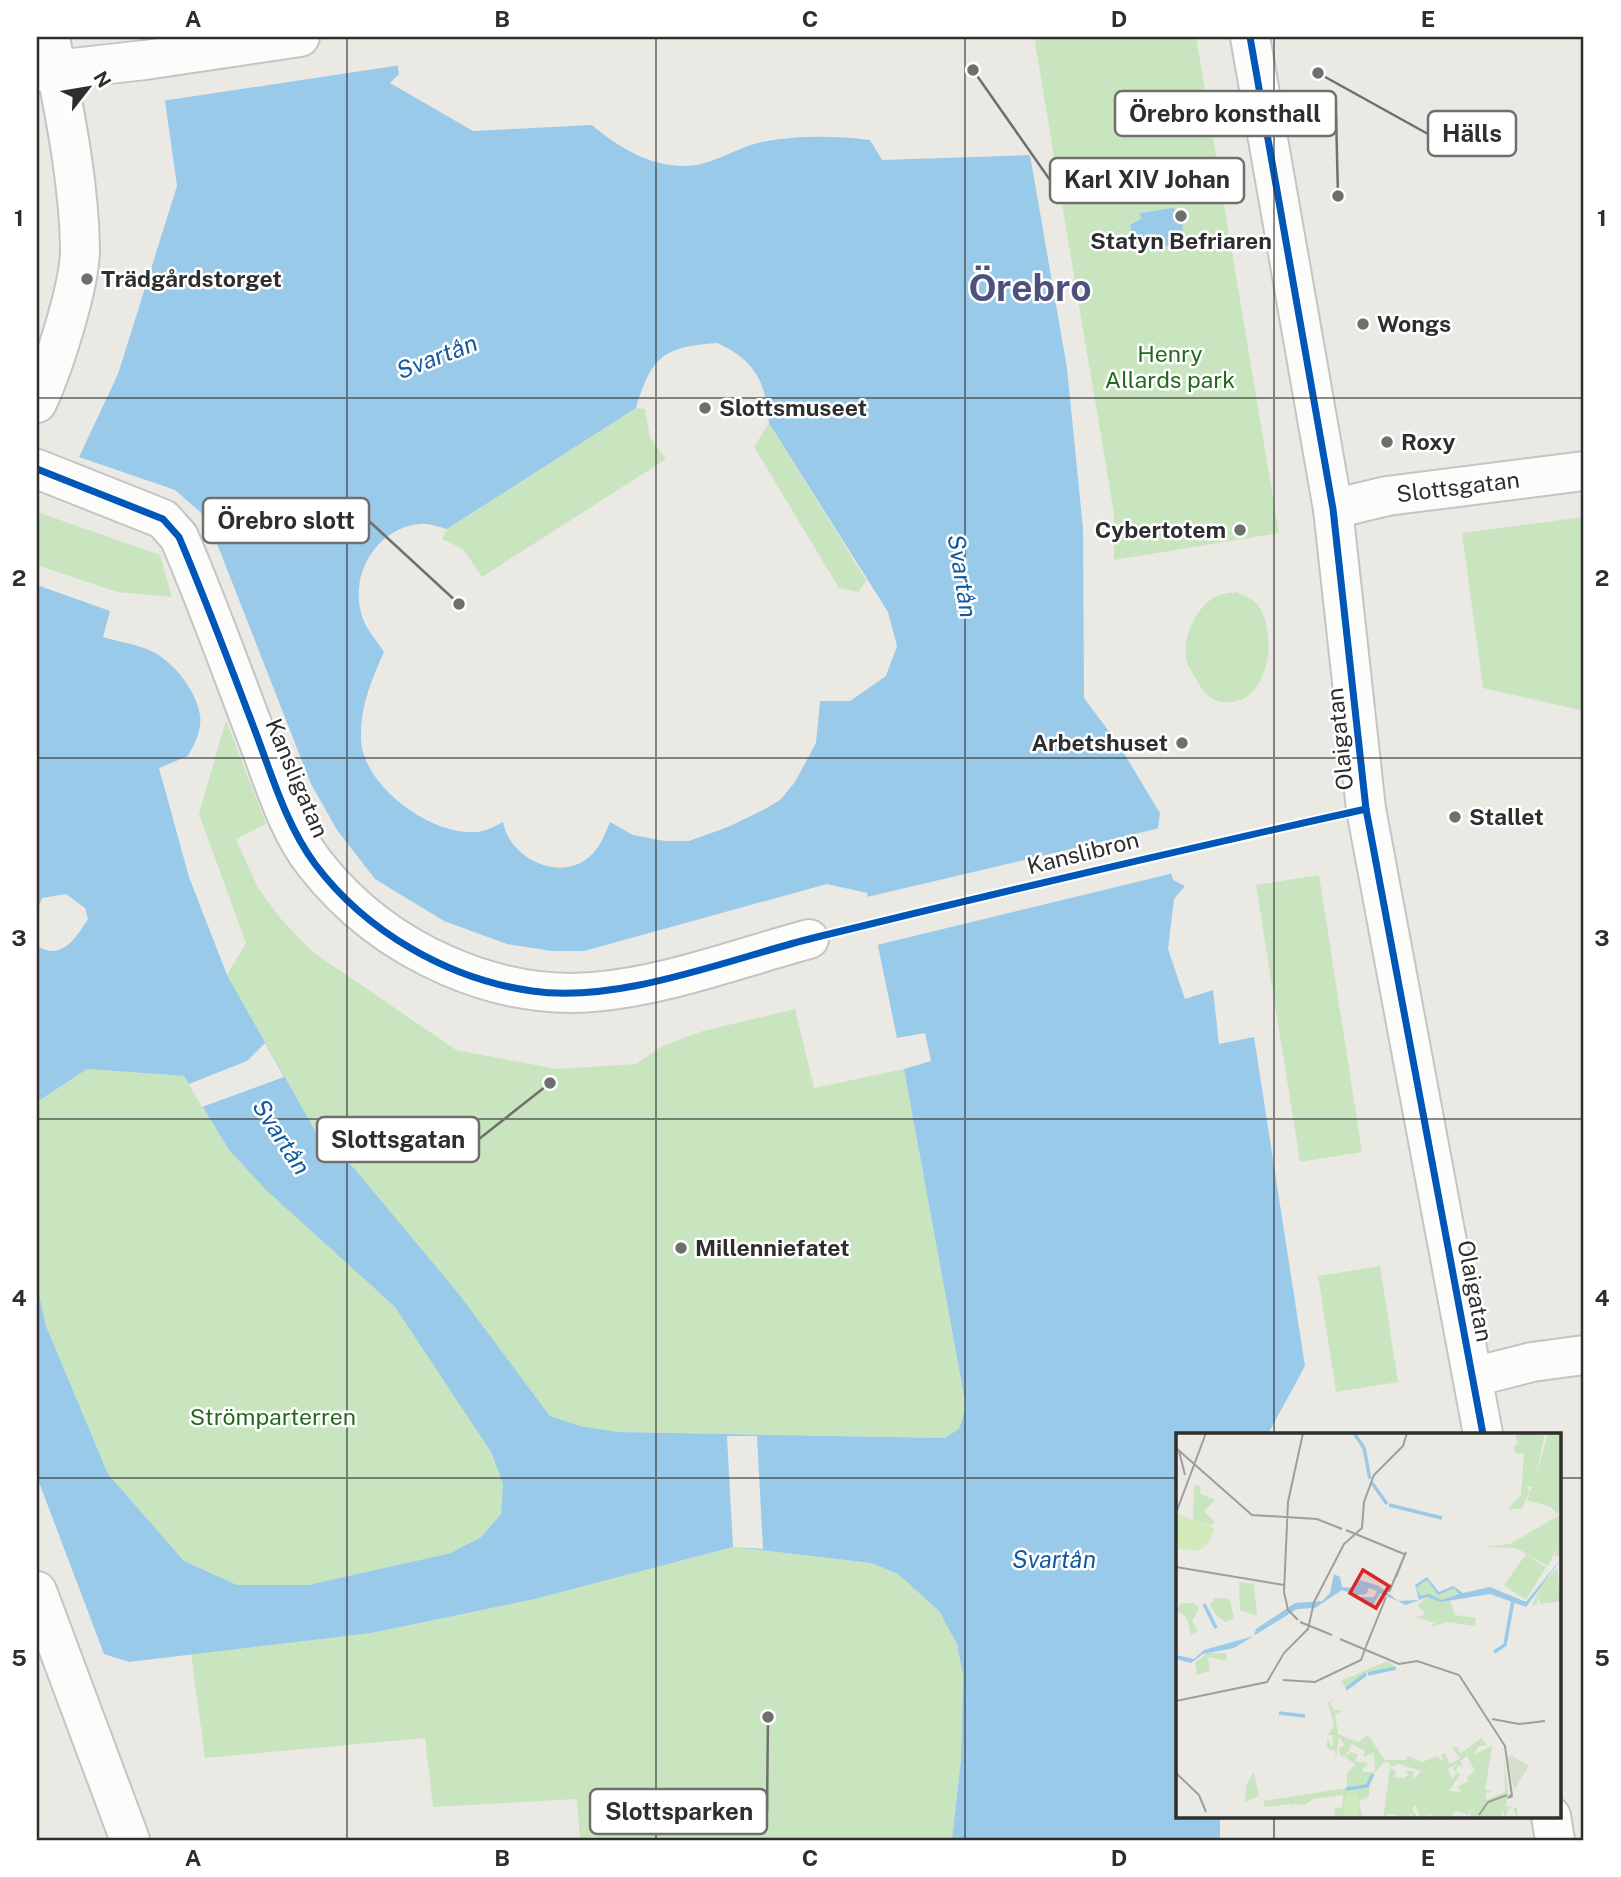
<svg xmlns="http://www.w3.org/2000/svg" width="1621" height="1877" viewBox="0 0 1621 1877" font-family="'Public Sans',sans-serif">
	<rect width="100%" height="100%" fill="#ebe9e4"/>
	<g fill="#c9e5bf">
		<path d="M1034,37H1196L1279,533L1114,560V514Z"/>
		<path d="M636,408L645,409L650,438L666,459L482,577L463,549L442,539L447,529Z"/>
		<path d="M769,423L866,580L859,592L839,588L754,447Z"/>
		<path d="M40,513L160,555L172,597L117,592L37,565V517Z"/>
		<path d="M1584,517V711L1483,688L1462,533Z"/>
		<path d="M1236,592C1242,595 1250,597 1255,602C1281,629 1270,709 1222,702C1207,699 1201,689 1195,677C1192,671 1187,665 1186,658C1183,637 1196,607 1215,597C1220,594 1230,593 1236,592Z"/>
		<path d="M226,720L266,824L236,839L258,888L281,919L313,952L456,1050L557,1069L636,1064L662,1046L703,1031L795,1009L814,1088L904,1069L966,1407L959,1429L944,1438L618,1432L580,1426L550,1416L458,1293L353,1167L317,1134L227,975L246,943L199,814Z"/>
		<path d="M1319,875L1362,1152L1300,1162L1256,885Z"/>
		<path d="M87,1069L184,1076L229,1150L266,1190L395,1307L489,1448L503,1484L501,1514L481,1537L451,1553L308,1585H237L184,1561L108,1474L46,1326L37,1285V1102Z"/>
		<path d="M1380,1266L1398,1382L1336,1392L1318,1276Z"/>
		<path d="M733,1547L871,1563L898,1574L939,1611L957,1644L963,1676L961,1759L952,1840H580L577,1799L433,1807L425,1738L205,1758L191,1653L371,1633L535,1599Z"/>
	</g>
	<g fill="#9acaea" fill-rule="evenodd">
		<path d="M156,37H393L399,74L390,83L473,131L592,125C621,150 661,173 701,164C722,159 741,146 762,142C799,135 833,136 870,140L882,160L1030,155L1067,368L1083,529L1084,698L1117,742L1160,813L1158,828L1173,880L1185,886L1174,899L1168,949L1185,999L1213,990L1219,1044L1254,1037L1305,1366L1268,1434H1178V1816H1220V1840H952L961,1759L963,1676L957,1644L939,1611L898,1574L871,1563L733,1547L535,1599L371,1633L129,1662L104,1654L37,1477V1285L46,1326L108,1474L184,1561L237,1585H308L451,1553L481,1537L501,1514L503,1484L491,1452L395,1307L266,1190L229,1150L184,1076L87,1069L37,1102V946C62,961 75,939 88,919L85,908L66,894L42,898L37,912V585L110,611L103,637C119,642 136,644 151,651C173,661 196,690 200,715C202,730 195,743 188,756L159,768L189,877L227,975L317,1134L353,1167L458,1293L550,1416L580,1426L618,1432L944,1438L959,1429L966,1407L904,1069L931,1061L925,1033L897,1038L867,893L827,884L584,951H552L507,944L444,921L375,879L337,830L311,784L207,518L175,490L79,457L118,374L177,186ZM717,343C755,360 766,382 769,423L888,612L897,646L886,676L850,701H820L816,743L795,782L780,800L765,809L728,827L689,841H665L633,835L610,822C606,831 602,843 595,851C566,886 510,861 503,822C497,825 490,829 483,831C437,841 362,787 361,739C360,707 371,681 384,652C378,642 367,630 363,619C348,578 374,529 419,524C428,523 438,527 447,529L636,408C652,356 663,347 717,343Z"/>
		<path d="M1173,208C1184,219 1185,229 1179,244L1146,249L1145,244L1133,241L1130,225L1141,219L1140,213Z"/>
	</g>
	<g fill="#ebe9e4">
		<path d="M152,37H396L401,65L162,101Z"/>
		<path d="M1160,828L1174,873L877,945L867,897Z"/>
		<path d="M265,1043L284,1077L202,1107L189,1084L247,1061Z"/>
		<path d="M727,1436H757L763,1549L733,1547Z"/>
	</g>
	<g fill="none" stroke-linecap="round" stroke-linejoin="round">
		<defs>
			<g id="minor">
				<path d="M1250,37L1333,509L1366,809L1483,1434"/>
				<path d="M37,72L145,60L300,37"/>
				<path d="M37,403C53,369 80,286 80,249C79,178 63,106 50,37"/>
				<path d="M37,469L163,519L179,537C208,604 232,672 258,740C274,781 287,829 315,864C351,910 395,943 448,966C494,986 543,996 593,992C666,986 739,958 809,939"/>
				<path d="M1333,509L1387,496L1584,471"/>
				<path d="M1473,1377L1532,1362L1584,1355"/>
				<path d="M37,1591L130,1840"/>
				<path d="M1551,1816L1555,1840"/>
			</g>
		</defs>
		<use href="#minor" stroke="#c5c4c4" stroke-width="42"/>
		<use href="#minor" stroke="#fcfcfb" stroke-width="38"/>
		<defs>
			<g id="cycleway">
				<path d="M1250,37L1333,509L1366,809L1483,1434"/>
				<path d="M37,469L163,519L179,537C207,603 232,670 257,736C273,779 287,826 315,864C366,932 448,979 532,991C619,1004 729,959 813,938C997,893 1181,850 1366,809"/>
			</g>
		</defs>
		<use href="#cycleway" stroke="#fff" stroke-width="11"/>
		<use href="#cycleway" stroke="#0057b8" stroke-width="7"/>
	</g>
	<path fill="none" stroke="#2e2e2e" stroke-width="2" stroke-opacity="0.55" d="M347,37V1840M656,37V1840M965,37V1840M1274,37V1434M37,398H1584M37,758H1584M37,1119H1584M37,1478H1178M1560,1478H1584M1274,1816V1840"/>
	<g fill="#706f6e" stroke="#fff" stroke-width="2.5">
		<circle cx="1181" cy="216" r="7"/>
		<circle cx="87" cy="279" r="7"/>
		<circle cx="1363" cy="324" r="7"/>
		<circle cx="705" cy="408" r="7"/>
		<circle cx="1387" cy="442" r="7"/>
		<circle cx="1240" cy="530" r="7"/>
		<circle cx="1182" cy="743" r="7"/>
		<circle cx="1455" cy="817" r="7"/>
		<circle cx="681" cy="1248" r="7"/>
	</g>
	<g text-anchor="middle" stroke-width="5" stroke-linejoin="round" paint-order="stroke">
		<g font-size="23" font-weight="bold" fill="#2e2e2e" stroke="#fff" text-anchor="start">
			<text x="1181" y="249" text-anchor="middle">Statyn Befriaren</text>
			<text x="101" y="287">Trädgårdstorget</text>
			<text x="1377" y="332">Wongs</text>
			<text x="719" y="416">Slottsmuseet</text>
			<text x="1401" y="450">Roxy</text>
			<text x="1226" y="538" text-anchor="end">Cybertotem</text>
			<text x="1168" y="751" text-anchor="end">Arbetshuset</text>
			<text x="1469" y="825">Stallet</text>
			<text x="695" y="1256">Millenniefatet</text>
		</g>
		<g font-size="23" fill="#236a1e" stroke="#fff">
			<text x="1170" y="362">Henry<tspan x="1170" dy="26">Allards park</tspan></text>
			<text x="273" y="1425">Strömparterren</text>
		</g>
		<g font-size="23" fill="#2e2e2e" stroke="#fff">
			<text transform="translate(1458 487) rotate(-7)" y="8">Slottsgatan</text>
			<text transform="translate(1340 739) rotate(-96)" y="8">Olaigatan</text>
			<text transform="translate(297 778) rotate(67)" y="8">Kansligatan</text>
			<text transform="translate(1083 853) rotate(-14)" y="8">Kanslibron</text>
			<text transform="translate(1475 1291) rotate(79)" y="8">Olaigatan</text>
		</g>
		<g font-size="24" font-style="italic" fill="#12599d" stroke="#fff">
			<text transform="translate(437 357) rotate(-21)" y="8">Svartån</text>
			<text transform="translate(962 576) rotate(81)" y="8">Svartån</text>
			<text transform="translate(281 1137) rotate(57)" y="8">Svartån</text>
			<text x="1054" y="1568">Svartån</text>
		</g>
		<g font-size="37" font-weight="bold" fill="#4e507e" stroke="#fff">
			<text x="1030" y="301">Örebro</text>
		</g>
	</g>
	<g transform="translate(1176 1433)">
		<rect width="385" height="385" fill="#ebe9e4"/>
		<path d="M343,0H369L358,50L372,0H385V78L381,81L375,74L351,67L356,54H349L354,57L346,76H332L345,62L348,20L340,21L337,14L342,10L339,4ZM18,52L25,53L24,61L39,67L28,78L39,89L34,92L17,88ZM385,81V124L379,122L380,116L372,133L340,115L308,114L334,111ZM350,121L370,134L350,167L328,152ZM381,135L385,168L365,171L361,164V172L356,173L363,155ZM251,147L262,162L278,155L284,161L268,167L245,163L240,155ZM63,149L78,151L81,183L64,177ZM251,164L274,168L279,182L300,185L299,193L272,189L253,194L259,190L240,184L249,181L242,172ZM38,165L54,166L58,186L49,189L40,182L34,172ZM5,170H18L23,175L16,188L22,198L15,202L11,185L1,177ZM31,220H50L51,228L32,224L34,238L21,242L19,230ZM211,228L220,234L188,241L170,255L165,248ZM168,257L154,269L158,278L167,277L159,282L162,301L182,309L192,302L209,327H230L232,323L246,329L262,323L267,329L265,322L269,320L274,331L284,325L275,314H282L284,321L305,305L311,312L303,313L298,322L316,313L309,357L317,359L310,360V367L329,359L328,323L332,361L330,373L341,375V385L337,375L332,376L329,385L327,377L325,385H294L295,376L292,382L280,378L274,385H257L255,381L251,385L250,380V385H244L239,372L236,377L242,384L236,385L235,379L233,385L212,381L207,385L214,335L221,338L217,344L228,345L233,342L228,338H238L237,347L245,338L223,331L215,334L213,329L207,330L194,345L193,363L183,368L186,385H160L158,376L166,374L167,362L137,366L129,372L116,371L117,381L115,371L89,374L87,368L171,355V341L179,331L169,324L175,319L182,322L179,328L193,330L186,336L189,339H199L198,320L187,324L189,318L176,311L169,324L164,322L163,314L169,313L163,304L160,326L159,317H154L151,314V304L156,315L157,302H152L158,292L152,270ZM291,323L299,338L290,344L293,348L282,353L285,359L273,358L284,342L282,338L276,346L272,336L282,331L277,335L279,339L283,332L287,336L284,328ZM170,361H182V384H169ZM78,339L83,363L69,369L70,352Z" fill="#c9e5bf" fill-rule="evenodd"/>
		<path d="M335,322L353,333L338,357L331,325Z" fill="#d5e0cc"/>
		<path d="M2,81L38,95L32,111L22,118L0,115ZM170,361H182V384H170Z" fill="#d2e9bc"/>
		<path d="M385,126L350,174L314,161L265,169L251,164L230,172L204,160L197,172L182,164H198L201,158L193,155L190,161L181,162L166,157L139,175L121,176L58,215L27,221L15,230L0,226V222L18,226L28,217L78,203L80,196L119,170L146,168L154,160L158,141L164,144L166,154L178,155L184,147L203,153L222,168L243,167L239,152L251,144L263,159L277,153L287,160L314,154L350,169ZM251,147L262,162L278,155L283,161L266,167L253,161L245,163L240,155Z" fill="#9acaea" fill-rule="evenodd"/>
		<path fill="none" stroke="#9acaea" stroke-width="3.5" d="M178,0L188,15L194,46M196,50L211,71M213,72L266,85M28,171L40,195M318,219L329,212L337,167M192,241L220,235M170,256L190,241M103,280L129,283M170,356L191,353L197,341"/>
		<path fill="none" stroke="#9f9e9b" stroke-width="2" d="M0,15L76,82L141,86L166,96M3,18L9,42M0,80L30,0M170,97L228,121M0,134L108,152M213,159L230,119L220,144M122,187L112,177L108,159L112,69L127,0M124,189L156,202M164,206L223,231L241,228L283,242L329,313L336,363L332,365L335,362M191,211L210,164M107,247L139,249L185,227L192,208M0,268L91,249L108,220L132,196L138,169L168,111L186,95L188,69L198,42L227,13L231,0M316,286L343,291L369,288M0,340L23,362L30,379M303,382L312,369L331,362"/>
		<path fill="#d62828" fill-opacity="0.15" stroke="#d62828" stroke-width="3.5" d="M187,137L213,153L200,175L174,160Z"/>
		<rect width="385" height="385" fill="none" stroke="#2e2e2e" stroke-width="3.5"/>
	</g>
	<path fill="none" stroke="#706f6e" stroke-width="2.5" d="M1338 196L1336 114M1318 73L1428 134M973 70L1050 180M459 604L369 521M550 1083L479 1139M768 1717L767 1812"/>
	<g fill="#706f6e" stroke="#fff" stroke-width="2.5">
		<circle cx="1338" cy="196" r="7"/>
		<circle cx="1318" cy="73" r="7"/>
		<circle cx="973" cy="70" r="7"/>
		<circle cx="459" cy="604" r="7"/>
		<circle cx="550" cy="1083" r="7"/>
		<circle cx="768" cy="1717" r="7"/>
	</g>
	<g fill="#fff" stroke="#706f6e" stroke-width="2.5">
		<rect x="1115" y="91" width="221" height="45" rx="7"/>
		<rect x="1428" y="111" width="88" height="45" rx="7"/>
		<rect x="1050" y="158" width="194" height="45" rx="7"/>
		<rect x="203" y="498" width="166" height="45" rx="7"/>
		<rect x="317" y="1117" width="162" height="45" rx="7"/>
		<rect x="590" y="1789" width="177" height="45" rx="7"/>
	</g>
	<g font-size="24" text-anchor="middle" font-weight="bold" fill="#2e2e2e">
		<text x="1225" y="122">Örebro konsthall</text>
		<text x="1472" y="142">Hälls</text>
		<text x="1147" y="188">Karl XIV Johan</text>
		<text x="286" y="529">Örebro slott</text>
		<text x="398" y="1148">Slottsgatan</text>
		<text x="679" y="1820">Slottsparken</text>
	</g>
	<rect width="1621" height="1877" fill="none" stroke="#ffffff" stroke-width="77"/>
	<g transform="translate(88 88) rotate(59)" stroke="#ffffff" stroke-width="5" paint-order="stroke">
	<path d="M0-5L12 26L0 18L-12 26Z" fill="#2e2e2e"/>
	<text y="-10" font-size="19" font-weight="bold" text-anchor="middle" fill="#2e2e2e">N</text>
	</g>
	<rect x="38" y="38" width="1544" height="1801" fill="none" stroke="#2e2e2e" stroke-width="2.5"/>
	<g font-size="23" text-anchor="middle" font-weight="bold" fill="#2e2e2e">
		<text x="193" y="27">A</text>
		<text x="502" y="27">B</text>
		<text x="810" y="27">C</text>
		<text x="1119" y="27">D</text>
		<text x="1428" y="27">E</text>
		<text x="19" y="226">1</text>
		<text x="1602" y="226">1</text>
		<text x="19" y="586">2</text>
		<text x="1602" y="586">2</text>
		<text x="19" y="946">3</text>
		<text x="1602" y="946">3</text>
		<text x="19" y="1306">4</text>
		<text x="1602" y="1306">4</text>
		<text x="19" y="1666">5</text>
		<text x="1602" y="1666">5</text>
		<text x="193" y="1866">A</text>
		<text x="502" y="1866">B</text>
		<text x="810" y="1866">C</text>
		<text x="1119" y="1866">D</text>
		<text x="1428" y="1866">E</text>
	</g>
</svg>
